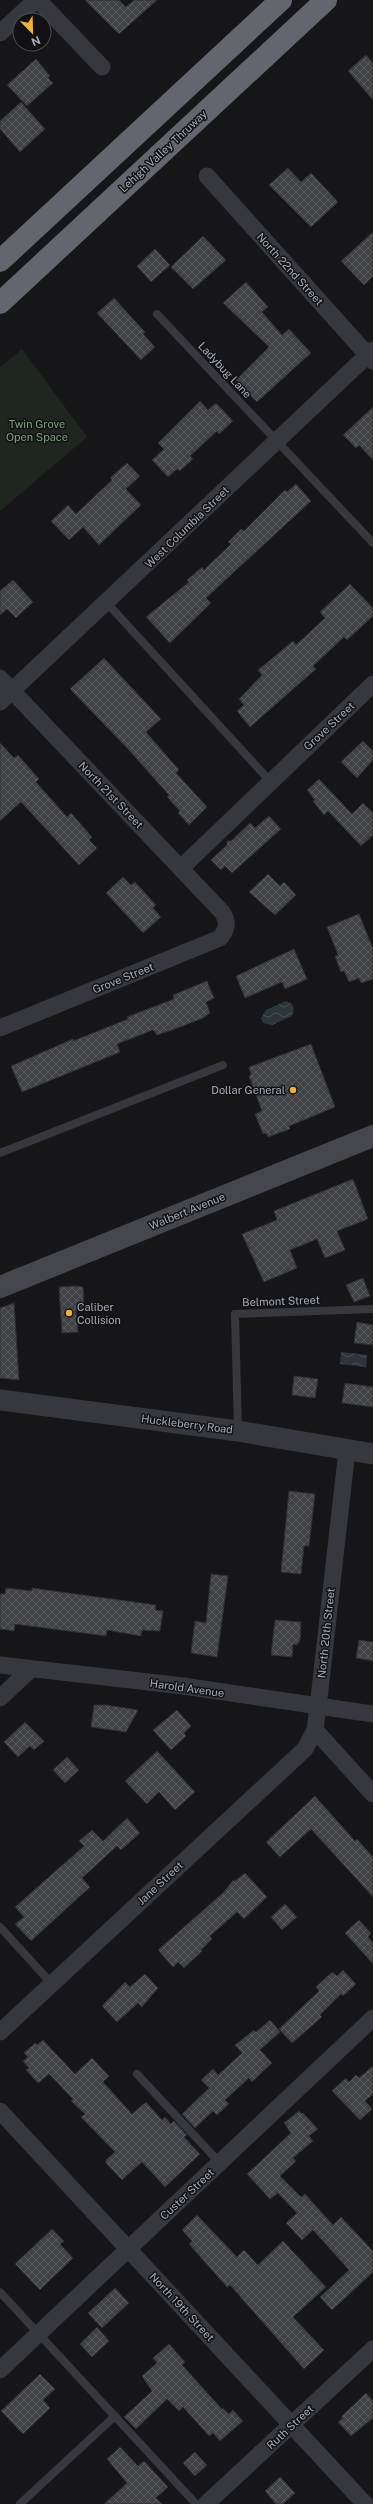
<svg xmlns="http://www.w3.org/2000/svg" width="373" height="2504" viewBox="0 0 373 2504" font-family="'Public Sans',sans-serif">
	<defs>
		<pattern id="water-waves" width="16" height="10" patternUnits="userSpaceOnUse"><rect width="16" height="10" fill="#2c353c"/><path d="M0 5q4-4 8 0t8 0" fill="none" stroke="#485056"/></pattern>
		<pattern id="building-cross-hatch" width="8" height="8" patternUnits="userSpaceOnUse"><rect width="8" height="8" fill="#404145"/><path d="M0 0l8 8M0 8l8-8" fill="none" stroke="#595a5e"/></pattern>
	</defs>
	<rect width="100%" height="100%" fill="#161618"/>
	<path fill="#1e261f" d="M22,349L87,437L0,511V367Z"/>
	<g fill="url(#water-waves)">
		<path d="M286,1001L292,1004L294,1009L292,1016L272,1025L263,1023L261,1018L266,1010Z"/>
		<path d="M341,1352L367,1355L366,1367L340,1364Z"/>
	</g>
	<g fill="url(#building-cross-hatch)" stroke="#303034">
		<path d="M85,0H119L126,7L134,0H157L119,34Z"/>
		<path d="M366,55L373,63V100L348,71Z"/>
		<path d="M36,59L50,76L48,78L53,83L27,106L7,85Z"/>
		<path d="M21,102L45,129L20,152L0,129V121Z"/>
		<path d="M288,168L301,182L311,173L338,202L311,227L269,185Z"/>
		<path d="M373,232V276L364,285L341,261Z"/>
		<path d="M203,236L226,260L193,289L171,267Z"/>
		<path d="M155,249L170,265L151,282L137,266Z"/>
		<path d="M246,282L268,307L262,312L282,335L289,329L311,353L257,402L236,380L269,347L223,303Z"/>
		<path d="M114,298L145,332L143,334L155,347L141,360L97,313Z"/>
		<path d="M200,401L208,410L216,403L233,421L219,434L217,431L190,456L193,459L180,471L177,469L168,477L152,460L164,449L158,443Z"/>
		<path d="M373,407V460L359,445L356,448L343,435Z"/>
		<path d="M127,463L140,476L126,489L141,505L99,545L83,527L69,540L51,521L68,505L76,514L112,480L110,478Z"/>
		<path d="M296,484L311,501L206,598L211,603L170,643L146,617L189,582L187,580L202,567L204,570L231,544L228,542L241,529L244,531L285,490L287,492Z"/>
		<path d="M13,580L33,602L16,618L7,609L0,615V591Z"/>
		<path d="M350,584L373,608V616L347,640L344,637L313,666L316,669L250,727L237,711L244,705L239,699L262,675L258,670L293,641L296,645L325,618L320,612Z"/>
		<path d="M104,658L161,719L146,732L179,770L176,773L207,807L189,825L178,813L180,811L167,797L169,795L128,749L70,689Z"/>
		<path d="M363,741L373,751V760L357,778L341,762Z"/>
		<path d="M0,743L14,758L18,755L39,779L36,782L67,817L71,813L92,837L89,840L97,848L79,865L21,802L0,821Z"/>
		<path d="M319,779L352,814L363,803L373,813V835L361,846L328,811L324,815L313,801L315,800L307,790Z"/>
		<path d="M269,816L281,829L232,873L225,866L221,870L211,860L227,845V841H231L250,823L255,828Z"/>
		<path d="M268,874L280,886L284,882L296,895L275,915L249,892Z"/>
		<path d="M123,877L131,885L135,882L156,905L153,908L161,917L143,933L106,893Z"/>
		<path d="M359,914L373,949V979L361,983L359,978L349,982L344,971L341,972L335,956L338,955L327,927Z"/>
		<path d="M294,949L307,979L285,989L282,982L245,998L236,976Z"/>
		<path d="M207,981L214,998L206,1002L210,1013L203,1018L175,1029L157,1035L153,1030L117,1044L120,1052L22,1092L11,1066L73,1039V1041L128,1019L127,1017L174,999L173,995Z"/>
		<path d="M311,1044L335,1107L289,1126L290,1129L268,1137L266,1133L263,1134L255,1114L262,1111L249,1076L251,1075L249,1067Z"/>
		<path d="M353,1179L368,1219L337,1231L345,1250L325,1258L317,1239L290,1250L297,1268L264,1282L242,1234L277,1220L274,1211Z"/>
		<path d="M363,1278L370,1296L354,1302L346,1285Z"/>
		<path d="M75,1286L83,1287L84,1309L76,1310L78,1332L62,1333L59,1287Z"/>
		<path d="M14,1303L19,1380L0,1378V1308Z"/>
		<path d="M357,1322L373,1325V1345L354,1343Z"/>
		<path d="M294,1376L318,1379L315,1398L292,1395Z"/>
		<path d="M345,1383L373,1387V1407L342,1403Z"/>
		<path d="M289,1491L315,1494L309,1546H304L301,1574L281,1572Z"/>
		<path d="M211,1574L228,1576L217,1657L191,1653L195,1621L206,1623Z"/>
		<path d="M6,1588L32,1591V1588L156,1605L155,1610L163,1611L160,1631L142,1630L141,1636L107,1630L106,1636L15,1624L14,1631L0,1629V1594H5Z"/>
		<path d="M275,1620L301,1622L300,1640L297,1645L293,1644L292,1657L271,1655Z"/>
		<path d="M359,1640L373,1642V1661L356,1658Z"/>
		<path d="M94,1705H106L138,1710L126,1732L91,1727Z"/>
		<path d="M177,1710L191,1726L184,1733L186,1736L171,1750L153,1730Z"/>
		<path d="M25,1722L44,1741L34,1750L30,1746L18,1757L4,1742Z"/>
		<path d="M157,1751L195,1792L175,1810L159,1792L147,1804L125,1781Z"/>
		<path d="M67,1757L79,1770L65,1783L53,1770Z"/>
		<path d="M315,1796L355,1841L357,1839L373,1857V1897L311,1829L280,1857L266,1842Z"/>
		<path d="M127,1818L140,1833L121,1850L117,1846L82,1878L90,1887L31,1941L15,1924L24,1917L15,1907L84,1846L79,1841L92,1830L103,1841Z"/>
		<path d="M245,1873L267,1897L244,1919L237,1912L210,1936L212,1939L201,1950L202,1951L184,1968L178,1962L173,1967L158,1950L224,1892L233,1880L235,1881Z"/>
		<path d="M285,1904L297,1917L282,1930L271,1917Z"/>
		<path d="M359,1920L371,1933L368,1937L373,1943V1964L345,1933Z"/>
		<path d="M343,1970L356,1984L343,1996L341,1994L320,2015L322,2017L292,2043L279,2029L319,1991L316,1987L332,1972L337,1976Z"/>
		<path d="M145,1974L158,1988L142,2007L138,2003L117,2022L102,2006L125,1982L130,1987Z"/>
		<path d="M270,2020L280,2032L260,2050L272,2063L252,2082L249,2078L225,2100L229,2104L217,2115L213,2111L195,2128L182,2114L209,2088L201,2080L213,2069L218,2075L242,2053L235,2045L254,2030L256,2032Z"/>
		<path d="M43,2040L75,2074L92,2058L109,2076L103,2082L132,2114L146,2102L162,2120L165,2117L171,2124L174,2121L187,2135L184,2137L200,2154L165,2187L142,2162L122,2180L106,2163V2160L115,2152L81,2117L85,2114L71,2101L73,2099L49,2074L38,2083L26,2070L29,2068L23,2061L28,2057L24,2053L35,2043L37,2045Z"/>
		<path d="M373,2066V2094L365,2101L372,2109L360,2120L332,2091L346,2078L349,2082L356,2075L359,2078Z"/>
		<path d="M299,2111L302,2114L303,2113L318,2129L309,2136L313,2141L293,2158L296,2161L280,2176L301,2197L305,2194L333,2225L341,2217L373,2251V2272L332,2310L320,2297L349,2270L313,2230L302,2240L286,2223L297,2213L278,2193L270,2199L247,2174L291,2133L284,2123Z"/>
		<path d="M197,2215L237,2257L244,2250L258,2265L283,2241L326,2287L293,2317L324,2350L304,2369L230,2285L227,2287L189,2244L192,2241L182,2230Z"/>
		<path d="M52,2229L64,2241L60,2244L73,2258L40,2290L15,2264Z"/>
		<path d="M115,2288L129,2303L102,2328L88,2313Z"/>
		<path d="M97,2327L109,2341L92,2357L80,2344Z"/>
		<path d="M169,2344L185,2362L182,2365L222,2409L223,2408L229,2414L233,2410L243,2421L220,2441L213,2433L209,2436L183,2407L179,2411L167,2399L136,2429L124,2417L152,2391L142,2376L157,2363L153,2358Z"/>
		<path d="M40,2374L55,2389L43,2400L50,2408L23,2434L1,2411Z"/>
		<path d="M366,2393L373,2401V2418L351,2436L338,2422L343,2418L341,2417Z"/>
		<path d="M120,2447L138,2466L144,2461L168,2487L156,2498L162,2504H104L127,2483L107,2459Z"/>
		<path d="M195,2452L207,2465L195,2476L183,2463Z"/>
		<path d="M280,2477L295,2493L283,2504H276L265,2491Z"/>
	</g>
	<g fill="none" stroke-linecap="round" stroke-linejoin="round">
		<g stroke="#37383d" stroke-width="8">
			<path d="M157,314L373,543"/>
			<path d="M107,603L270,781"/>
			<path d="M0,1153L223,1065"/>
			<path d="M238,1430L235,1314L373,1309"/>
			<path d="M0,1927L52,1984"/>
			<path d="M137,2074L220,2163"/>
			<path d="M0,2292L196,2504"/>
			<path d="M20,2504L115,2416"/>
		</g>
		<g stroke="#37383d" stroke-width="17">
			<path d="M38,0L102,67"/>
			<path d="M0,33L36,0"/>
			<path d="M207,176L373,361"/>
			<path d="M0,678L222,912C229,922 227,929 220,938L0,1028"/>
			<path d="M0,702L373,350"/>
			<path d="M181,868L373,684"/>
			<path d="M0,1665L183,1686L373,1714"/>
			<path d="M0,1698L30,1670"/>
			<path d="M315,1730L373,1794"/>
			<path d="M0,2032L305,1749L315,1730L318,1707L347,1450"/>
			<path d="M0,2111L365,2504"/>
			<path d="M0,2370L373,2018"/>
			<path d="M206,2504L373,2349"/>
		</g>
		<path stroke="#37383d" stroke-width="21" d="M0,1400L238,1431L373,1454"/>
		<path stroke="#45474d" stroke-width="22" d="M0,1287L373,1136"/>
		<g stroke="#63666e" stroke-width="22">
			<path d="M0,261L281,0"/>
			<path d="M0,303L326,0"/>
		</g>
	</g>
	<g fill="#f2b134" stroke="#111113" stroke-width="1.5">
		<circle cx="293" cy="1090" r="4"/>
		<circle cx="69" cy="1313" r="4"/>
	</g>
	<g text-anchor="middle" stroke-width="3" stroke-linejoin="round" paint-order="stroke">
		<g font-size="11" fill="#a8adb8" stroke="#111113">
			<text transform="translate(163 151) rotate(-43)" y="4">Lehigh Valley Thruway</text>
			<text transform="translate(290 269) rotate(48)" y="4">North 22nd Street</text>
			<text transform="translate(225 370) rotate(47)" y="4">Ladybug Lane</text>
			<text transform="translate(187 527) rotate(-44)" y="4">West Columbia Street</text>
			<text transform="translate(329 726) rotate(-43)" y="4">Grove Street</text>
			<text transform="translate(111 795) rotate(46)" y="4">North 21st Street</text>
			<text transform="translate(123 978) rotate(-22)" y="4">Grove Street</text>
			<text transform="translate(187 1211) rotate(-22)" y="4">Walbert Avenue</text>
			<text transform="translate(281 1301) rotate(-2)" y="4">Belmont Street</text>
			<text transform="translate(187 1424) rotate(7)" y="4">Huckleberry Road</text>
			<text transform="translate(326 1633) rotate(-84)" y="4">North 20th Street</text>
			<text transform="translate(187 1688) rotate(8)" y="4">Harold Avenue</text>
			<text transform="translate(160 1883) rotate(-43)" y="4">Jane Street</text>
			<text transform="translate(187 2194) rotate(-43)" y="4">Custer Street</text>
			<text transform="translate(182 2307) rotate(47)" y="4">North 19th Street</text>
			<text transform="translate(290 2427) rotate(-43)" y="4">Ruth Street</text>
		</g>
		<g font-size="11" fill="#7fa381" stroke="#111113">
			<text x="37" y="428">Twin Grove<tspan x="37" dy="13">Open Space</tspan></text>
		</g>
		<g font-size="11" fill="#a8adb8" stroke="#111113" text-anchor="end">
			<text x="285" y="1094">Dollar General</text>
			<text x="77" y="1311" text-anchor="start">Caliber<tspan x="77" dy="13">Collision</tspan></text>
		</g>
	</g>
	<g transform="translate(32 32) rotate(157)"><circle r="19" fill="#111113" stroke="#4d4f55"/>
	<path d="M0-3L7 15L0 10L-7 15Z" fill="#f2b134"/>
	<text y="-6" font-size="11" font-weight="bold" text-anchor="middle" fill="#a8adb8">N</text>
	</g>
</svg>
